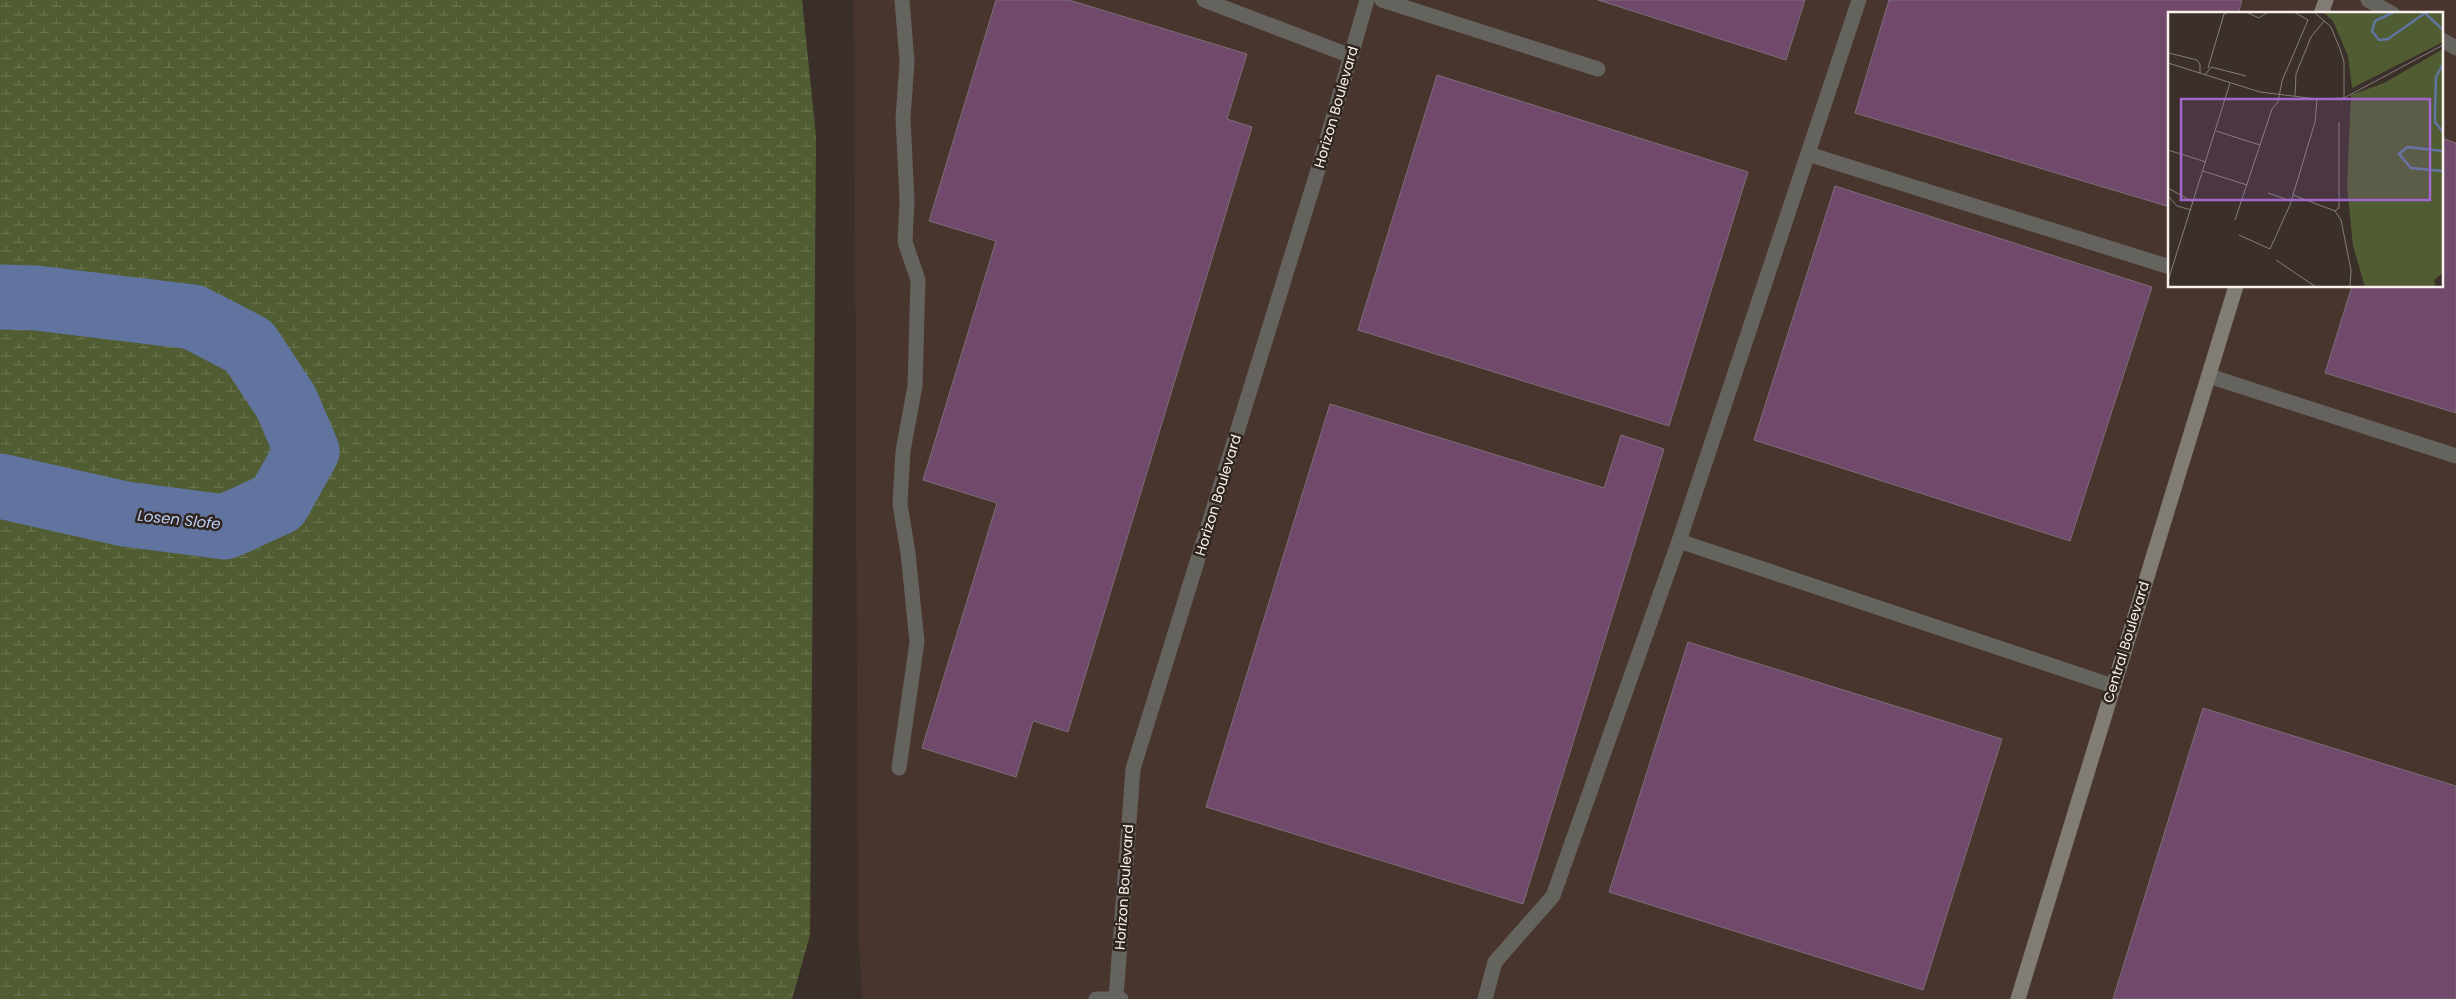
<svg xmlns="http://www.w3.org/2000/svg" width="2456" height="999" viewBox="0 0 2456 999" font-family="Poppins,sans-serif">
	<defs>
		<pattern id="wetland-marsh" width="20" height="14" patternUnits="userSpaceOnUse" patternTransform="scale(1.25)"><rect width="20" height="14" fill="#505c32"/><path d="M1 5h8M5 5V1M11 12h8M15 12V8" fill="none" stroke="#6a7450"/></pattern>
	</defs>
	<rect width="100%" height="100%" fill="#3b2f2a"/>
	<path fill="#48352d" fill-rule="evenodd" d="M854,0H2456V999H862L858,925ZM2170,14H2442V286H2170Z"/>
	<path fill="url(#wetland-marsh)" d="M0,0H802L816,136L810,935L792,999H0Z"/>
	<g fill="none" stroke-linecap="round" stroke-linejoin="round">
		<path stroke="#60749f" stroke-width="65" d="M0,297L36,298L193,317L249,346L286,402L307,451L278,503L225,527L125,514L0,486"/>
	</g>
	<g fill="#70496b" stroke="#7b6f79">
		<path d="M996,0H1069L1247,54L1227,119L1252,127L1068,732L1033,721L1016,777L922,748L997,503L923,480L996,241L929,221Z"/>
		<path d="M1598,0H1805L1786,60Z"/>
		<path d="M1889,0H2242L2238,14H2170V207L1855,113Z"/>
		<path d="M1437,75L1748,172L1669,426L1358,330Z"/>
		<path d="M2442,138L2456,143V413L2325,373L2352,286H2442Z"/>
		<path d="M1835,186L2152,287L2070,541L1754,440Z"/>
		<path d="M1330,404L1604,488L1621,435L1664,449L1523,904L1206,807Z"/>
		<path d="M1688,642L2002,739L1923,990L1609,892Z"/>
		<path d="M2203,708L2456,786V999H2113Z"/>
	</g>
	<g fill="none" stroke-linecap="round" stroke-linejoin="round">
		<g stroke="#65635d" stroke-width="15">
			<path d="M1204,0L1351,56"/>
			<path d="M1382,0L1598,69"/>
			<path d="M2368,0L2393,14"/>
			<path d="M2442,40L2456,48"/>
			<path d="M1808,154L2170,267"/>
			<path d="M2209,376L2456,456"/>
			<path d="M1679,541L2113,686"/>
			<path d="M899,768L917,642L908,553L900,504L903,451L915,386L918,280L905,242L907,201L903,118L907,62L902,0"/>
			<path d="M1485,999L1495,962L1553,896L1679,541L1859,0"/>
		</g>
		<g stroke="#65635d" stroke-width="15">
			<path d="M1116,998L1133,769L1318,170L1367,0"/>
			<path d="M1096,999H1121"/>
		</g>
		<g stroke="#817d75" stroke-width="15">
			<path d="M2321,14L2326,0"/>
			<path d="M2018,999L2236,286"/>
		</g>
	</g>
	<g text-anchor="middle" stroke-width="5" stroke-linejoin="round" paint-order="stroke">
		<g font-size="14" fill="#f9f1ed" stroke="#312520">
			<text transform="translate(1336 107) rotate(-74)" y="5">Horizon Boulevard</text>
			<text transform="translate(1218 495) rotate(-73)" y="5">Horizon Boulevard</text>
			<text transform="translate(2126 642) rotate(-73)" y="5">Central Boulevard</text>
			<text transform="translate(1124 887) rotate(-86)" y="5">Horizon Boulevard</text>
		</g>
		<g font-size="15" font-style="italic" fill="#bcd0f9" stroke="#312520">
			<text transform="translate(179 520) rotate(6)" y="5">Losen Slofe</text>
		</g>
	</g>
	<g transform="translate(2168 12)">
		<rect width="275" height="275" fill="#3b2f2a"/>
		<path d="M155,0H275V30L184,76L180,44L165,9ZM275,37V261L266,268L268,275H197L185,234L179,174L183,83L216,71Z" fill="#505c32"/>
		<path fill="none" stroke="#60749f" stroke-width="2.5" d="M226,0L207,9L204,19L211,28L220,27L257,1L275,18M275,52L268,65L267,101V110L275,120M275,139L239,135L231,142L243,156L275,159"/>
		<path fill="none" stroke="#877d78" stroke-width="1" d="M78,0L91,6L100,0M146,0L163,15L172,37L176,50V86M0,44L1,41L29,48L32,52V61M0,51L92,80L149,87L176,86L275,33M40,56L56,2L60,0M37,63L43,55L78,64M127,84L128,62L143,25L156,9M48,119L92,133M0,138L38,150M35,159L79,173M0,176L25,190M100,181L123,189M125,183L167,199L173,208L183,258L182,275M0,184L9,194L23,198M167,199L171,196V110M67,208L104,97L110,90L114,69L140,8L126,0M71,223L102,237L122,193L147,110L149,87M108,248L148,275M0,269L62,71"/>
		<path fill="#a167cd" fill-opacity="0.15" stroke="#a167cd" stroke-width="2.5" d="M13,87H262V188H13Z"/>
		<rect width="275" height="275" fill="none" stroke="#f9f1ed" stroke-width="2.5"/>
	</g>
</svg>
